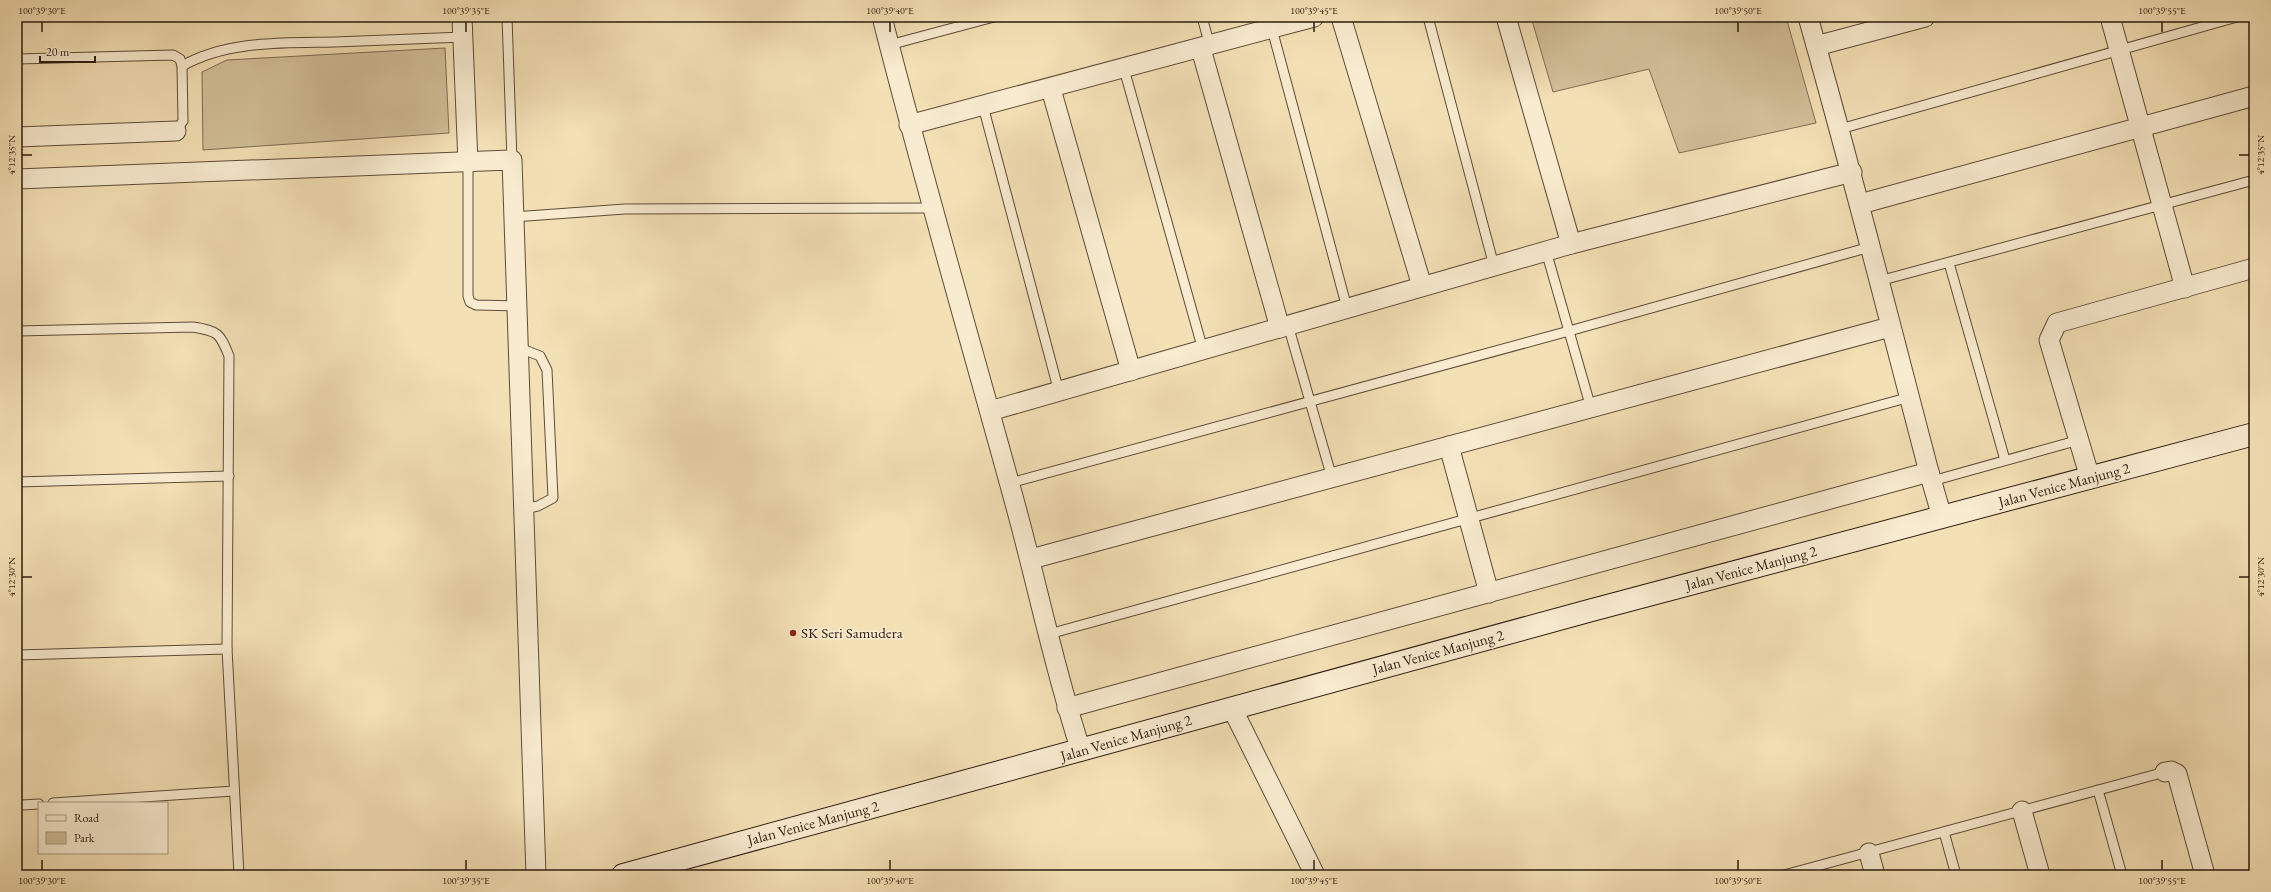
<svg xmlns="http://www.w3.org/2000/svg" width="2271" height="892" viewBox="0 0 2271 892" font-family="'EB Garamond',serif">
	<rect width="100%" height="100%" fill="#f4e0b5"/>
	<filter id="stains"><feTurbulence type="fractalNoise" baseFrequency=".005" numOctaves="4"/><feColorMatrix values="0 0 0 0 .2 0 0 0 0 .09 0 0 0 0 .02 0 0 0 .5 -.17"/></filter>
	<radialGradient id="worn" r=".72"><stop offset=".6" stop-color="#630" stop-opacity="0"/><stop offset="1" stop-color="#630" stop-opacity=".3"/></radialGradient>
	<g fill="#d2bf99" stroke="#7e6d54">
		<path d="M1531,17H1786L1816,123L1679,153L1649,69L1553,92Z"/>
		<path d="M445,48L449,133L203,150L202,72L227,60Z"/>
	</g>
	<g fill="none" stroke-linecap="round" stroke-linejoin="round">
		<defs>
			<g id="lane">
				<path d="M507,17L512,160"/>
				<path d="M1202,17L1210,46"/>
				<path d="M1428,17L1494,266"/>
				<path d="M1272,29L1347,308"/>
				<path d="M889,45L994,17"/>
				<path d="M17,59L173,55L180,59L182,66L183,121L176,131"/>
				<path d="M182,66C228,40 284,43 335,42C378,40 420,39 463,37"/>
				<path d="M1124,69L1203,350"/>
				<path d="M983,106L1059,392"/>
				<path d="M1840,129L2237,17"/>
				<path d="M468,163V296L470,302L476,305L516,306"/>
				<path d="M513,217L625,209L932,208"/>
				<path d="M1546,251L1591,408"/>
				<path d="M1949,263L2005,460"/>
				<path d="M1879,281L2254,180"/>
				<path d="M1288,325L1332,478"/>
				<path d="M17,331L193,327C218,331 220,333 229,356L227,649L239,875"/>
				<path d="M517,347L540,356L547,370L553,498L538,506L523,509"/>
				<path d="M1932,481L2079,440"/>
				<path d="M17,482L229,476"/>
				<path d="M1010,483L1569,331L1870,247"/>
				<path d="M1049,634L1910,397"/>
				<path d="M17,655L227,649"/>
				<path d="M2098,790L2122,875"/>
				<path d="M53,803L234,791"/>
				<path d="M22,805L39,804"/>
				<path d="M1944,832L1956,875"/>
				<path d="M1784,875L2165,772"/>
			</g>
			<g id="street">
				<path d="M462,17L468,163"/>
				<path d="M882,17C923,179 970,339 1014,500C1037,583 1054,669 1081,751"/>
				<path d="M1341,17L1422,286"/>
				<path d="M1506,17L1571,244"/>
				<path d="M2110,17L2185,288"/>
				<path d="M1816,46L1925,17"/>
				<path d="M1201,49L1280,328"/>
				<path d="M1051,89L1131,371"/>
				<path d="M909,125L1314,17"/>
				<path d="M17,137L176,131"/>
				<path d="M17,179L512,160L536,875"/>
				<path d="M1860,204L2254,96"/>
				<path d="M990,411L1571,244L1852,172"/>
				<path d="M1449,446L1489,593"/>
				<path d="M1929,472L1942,517"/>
				<path d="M2090,478L2049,340L2057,323L2254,268"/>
				<path d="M1031,559L1890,327"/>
				<path d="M1067,708L1929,472C1889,320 1851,168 1808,17"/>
				<path d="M1232,708L1315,875"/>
				<path d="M2165,772L2171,771L2177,774L2205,875"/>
				<path d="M2022,811L2040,875"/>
				<path d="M1869,853L1875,875"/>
			</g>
			<path id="secondary" d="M623,875L1592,610L2254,434"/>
		</defs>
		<use href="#lane" stroke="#5d4c38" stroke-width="11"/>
		<use href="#street" stroke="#5d4c38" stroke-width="21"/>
		<use href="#secondary" stroke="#2b1b0e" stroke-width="24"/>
		<use href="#lane" stroke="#f8ebcf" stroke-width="9"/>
		<use href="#street" stroke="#f8ebcf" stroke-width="19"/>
		<use href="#secondary" stroke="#f8ebcf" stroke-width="22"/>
	</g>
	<path fill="none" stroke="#2b1b0e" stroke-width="1.5" d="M42,22V32M466,22V32M890,22V32M1314,22V32M1738,22V32M2162,22V32M22,155H32M2239,155H2249M22,577H32M2239,577H2249M42,860V870M466,860V870M890,860V870M1314,860V870M1738,860V870M2162,860V870"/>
	<circle fill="#8f2418" stroke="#f8ebcf" stroke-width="1.5" cx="793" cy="633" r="4"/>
	<g text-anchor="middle" stroke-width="3" stroke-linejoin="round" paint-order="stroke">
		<g font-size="15" fill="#2b1b0e" stroke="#f8ebcf">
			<text transform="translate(2064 485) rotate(-15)" y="5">Jalan Venice Manjung 2</text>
			<text transform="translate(1751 568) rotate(-15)" y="5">Jalan Venice Manjung 2</text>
			<text transform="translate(1438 652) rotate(-15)" y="5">Jalan Venice Manjung 2</text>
			<text transform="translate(1126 738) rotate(-16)" y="5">Jalan Venice Manjung 2</text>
			<text transform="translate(813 823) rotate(-15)" y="5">Jalan Venice Manjung 2</text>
		</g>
		<g font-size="15" fill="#2b1b0e" stroke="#f8ebcf" text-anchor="start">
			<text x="801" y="638">SK Seri Samudera</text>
		</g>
	</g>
	<rect width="2271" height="892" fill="none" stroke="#f4e0b5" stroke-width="44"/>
	<rect x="38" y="802" width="130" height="52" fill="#f8ebcf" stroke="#a69882"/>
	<rect x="46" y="815" width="20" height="6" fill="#f8ebcf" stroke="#a69882"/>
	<text x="74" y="822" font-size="12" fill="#2b1b0e">Road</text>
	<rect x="46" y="832" width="20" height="12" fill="#d2bf99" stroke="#a69882"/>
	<text x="74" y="842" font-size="12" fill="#2b1b0e">Park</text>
	<path d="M40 56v6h55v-6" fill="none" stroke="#2b1b0e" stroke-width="2"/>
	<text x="46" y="56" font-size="12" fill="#2b1b0e" stroke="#f8ebcf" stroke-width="3" paint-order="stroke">20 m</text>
	<rect x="22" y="22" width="2227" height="848" fill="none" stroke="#2b1b0e" stroke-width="1.5"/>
	<g font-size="10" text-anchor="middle" fill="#2b1b0e">
		<text x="42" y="14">100°39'30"E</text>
		<text x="466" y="14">100°39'35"E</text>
		<text x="890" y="14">100°39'40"E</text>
		<text x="1314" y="14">100°39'45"E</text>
		<text x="1738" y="14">100°39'50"E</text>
		<text x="2162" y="14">100°39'55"E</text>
		<text transform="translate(11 155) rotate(-90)" y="4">4°12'35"N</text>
		<text transform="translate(2260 155) rotate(-90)" y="4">4°12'35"N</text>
		<text transform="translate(11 577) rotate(-90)" y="4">4°12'30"N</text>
		<text transform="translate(2260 577) rotate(-90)" y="4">4°12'30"N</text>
		<text x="42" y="884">100°39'30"E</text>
		<text x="466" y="884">100°39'35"E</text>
		<text x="890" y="884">100°39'40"E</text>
		<text x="1314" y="884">100°39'45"E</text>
		<text x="1738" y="884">100°39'50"E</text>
		<text x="2162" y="884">100°39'55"E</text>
	</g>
	<rect width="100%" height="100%" filter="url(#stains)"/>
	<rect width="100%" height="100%" fill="url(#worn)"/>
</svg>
